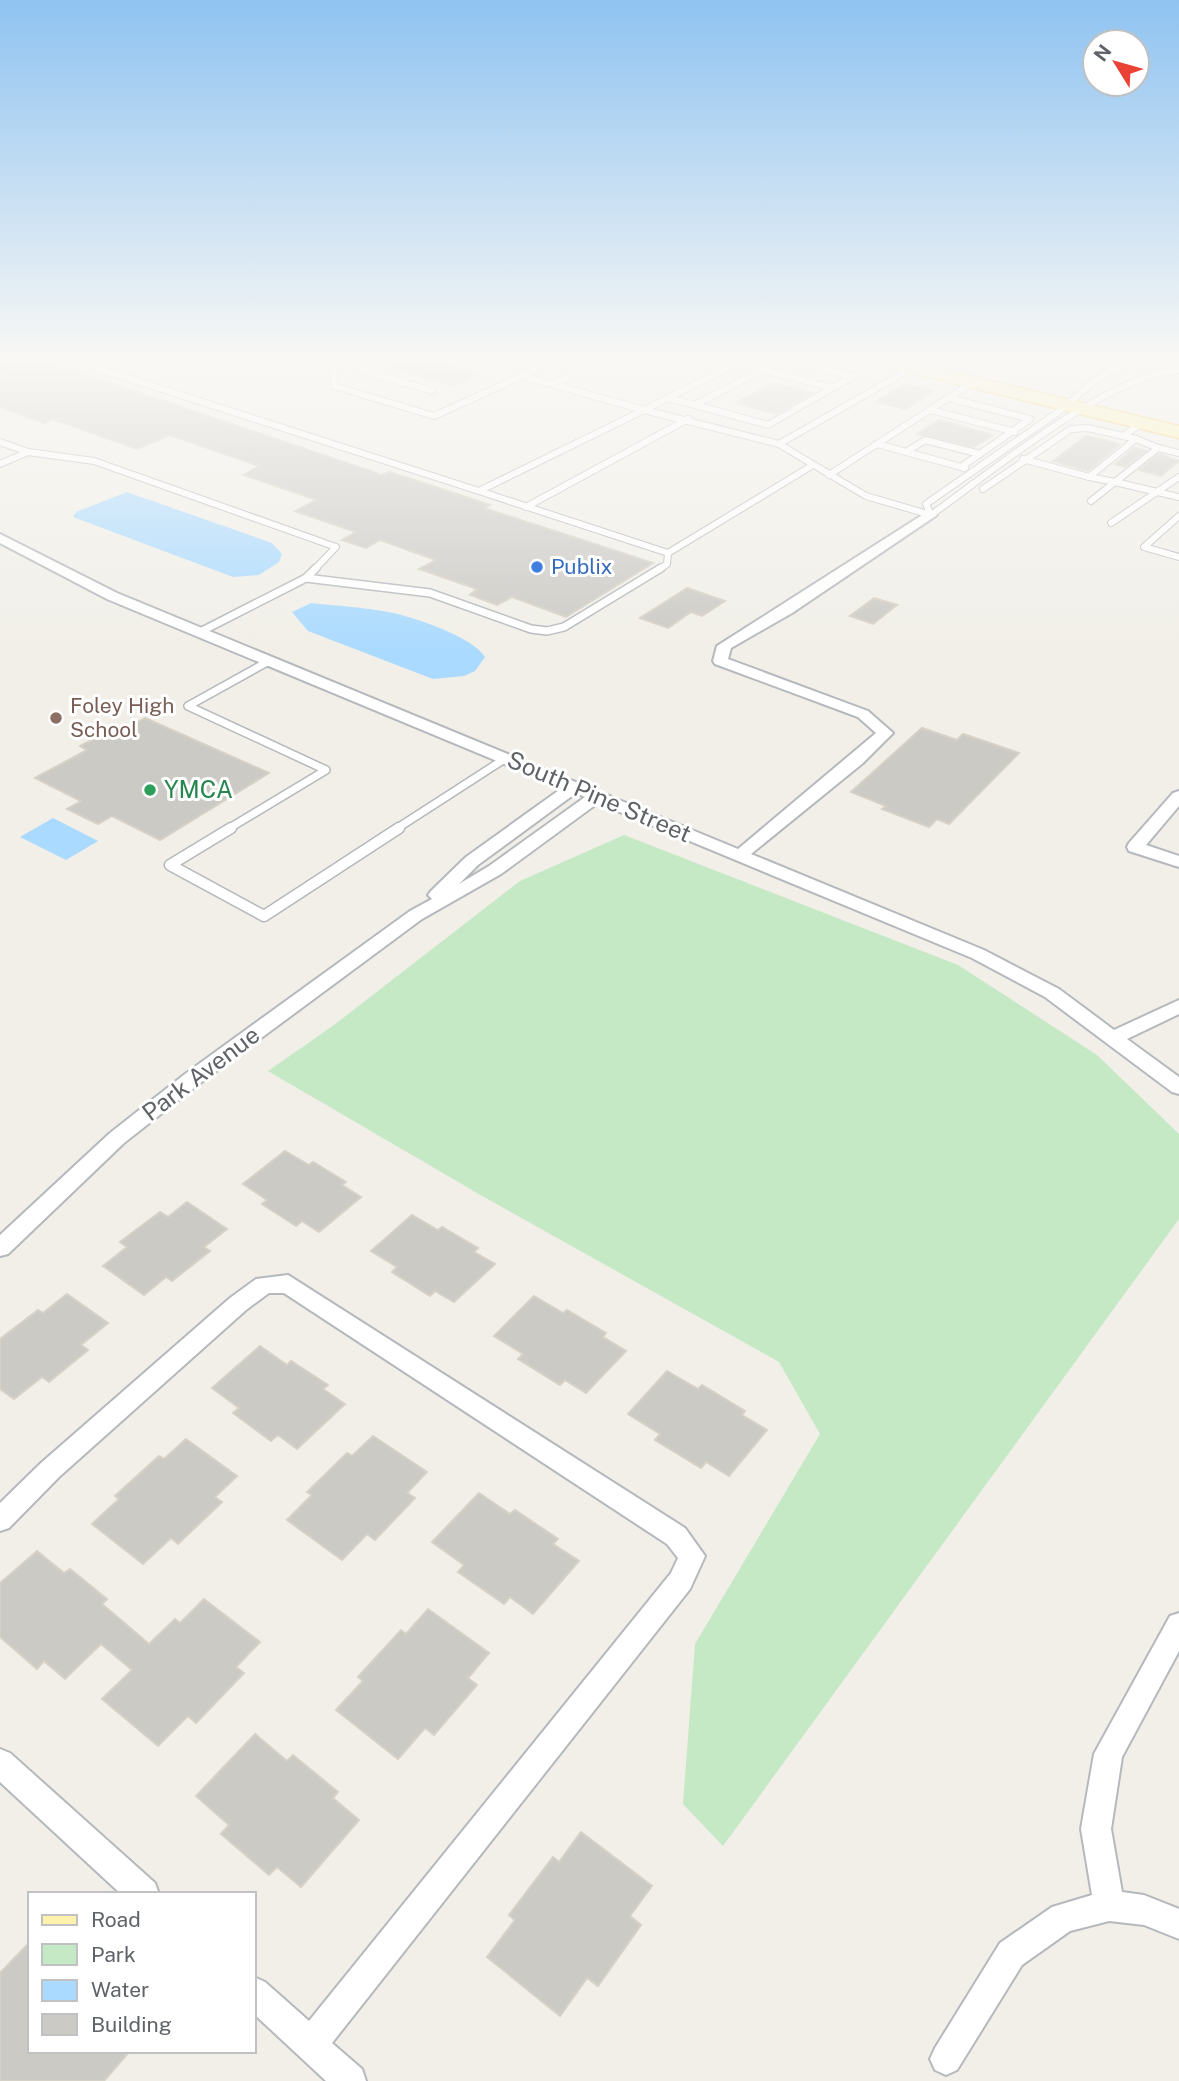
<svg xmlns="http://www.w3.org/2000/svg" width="1179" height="2081" viewBox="0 0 1179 2081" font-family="'Public Sans',sans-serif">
	<rect width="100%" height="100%" fill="#f1efe8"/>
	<path fill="#c5e8c5" d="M624,835L958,965L1097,1055L1179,1134V1219L723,1846L683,1804L695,1644L820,1434L779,1362L484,1197L268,1071L334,1025L520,881Z"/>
	<g fill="#aadaff">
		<path d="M127,492L272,543L282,554L279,562L259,575L233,577L73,517L76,512Z"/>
		<path d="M311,603C337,606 362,607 388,612C412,616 473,637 485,657L475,671L464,676L433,679L308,631L292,612Z"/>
		<path d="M53,818L98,841L66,860L20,837Z"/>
	</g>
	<g fill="#cccac5" stroke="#d6d1c6" stroke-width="2">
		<path d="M0,362H40L75,371L382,475L389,472L421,482L490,505L484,508L653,563L566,617L512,597L497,605L470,595L477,589L419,569L436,560L380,540L366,548L342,540L356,532L295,511L317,500L244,475L259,466L170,435L137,449L53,419L44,423L0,407Z"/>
		<path d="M391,362H438L480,374L454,386L391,368Z"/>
		<path d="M772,383L812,393L776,414L736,403Z"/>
		<path d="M904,384L933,391L906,409L876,402Z"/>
		<path d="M939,420L993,435L974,447L917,434Z"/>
		<path d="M1086,436L1120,444L1088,471L1053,461Z"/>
		<path d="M1134,448L1146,451L1125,467L1115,464Z"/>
		<path d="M1159,454L1179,461L1161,476L1139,470Z"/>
		<path d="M687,588L725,601L702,616L691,612L668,628L640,618Z"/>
		<path d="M874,598L897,605L873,624L850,616Z"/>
		<path d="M145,718L269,773L160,840L112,816L98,824L67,809L81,801L35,778L87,750L80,746L111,730L118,733Z"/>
		<path d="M922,728L957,740L963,734L1019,753L949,824L937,819L929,827L882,809L886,806L851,792Z"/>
		<path d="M285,1151L309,1165L313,1162L346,1182L342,1185L361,1197L319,1232L302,1221L296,1226L262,1204L267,1200L243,1184Z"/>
		<path d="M187,1202L227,1229L204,1247L210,1251L172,1281L166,1277L144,1295L103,1266L127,1247L120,1242L160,1212L168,1217Z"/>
		<path d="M412,1215L438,1230L442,1227L478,1248L474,1252L495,1264L454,1302L435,1291L430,1296L392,1272L397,1267L371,1251Z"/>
		<path d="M67,1294L108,1323L81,1345L88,1350L49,1382L42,1377L14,1399L0,1389V1339L38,1310L43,1313Z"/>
		<path d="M534,1296L563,1313L567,1310L606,1333L603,1337L626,1351L586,1393L565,1380L560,1385L518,1359L523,1354L494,1336Z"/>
		<path d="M260,1346L287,1365L291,1361L328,1385L323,1389L345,1404L297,1449L278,1435L271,1441L233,1413L239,1408L212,1388Z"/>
		<path d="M667,1371L698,1389L702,1385L745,1411L742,1415L767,1430L729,1476L706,1462L701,1468L655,1440L660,1434L628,1414Z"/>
		<path d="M373,1436L427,1472L407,1493L415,1498L375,1540L367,1534L342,1560L287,1520L312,1495L307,1492L347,1453L352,1456Z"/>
		<path d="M186,1439L237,1476L215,1497L222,1502L178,1544L171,1538L143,1564L92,1524L119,1499L115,1496L159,1456L164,1459Z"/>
		<path d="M479,1493L510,1514L515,1510L558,1539L553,1544L579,1561L533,1614L510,1597L504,1604L458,1572L464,1565L432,1542Z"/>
		<path d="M37,1551L64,1573L70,1569L107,1599L102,1604L149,1644L175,1619L180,1623L204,1599L260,1642L236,1667L244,1673L196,1723L188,1716L158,1746L102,1699L132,1670L101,1644L65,1679L44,1661L37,1669L0,1637V1583Z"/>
		<path d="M428,1609L489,1653L468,1678L477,1685L434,1735L425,1728L398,1759L336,1710L363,1681L358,1677L401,1630L406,1634Z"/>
		<path d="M255,1734L287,1761L293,1755L338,1792L333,1798L359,1820L301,1887L277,1867L269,1875L221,1834L229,1825L196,1796Z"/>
		<path d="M581,1832L652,1886L630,1916L641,1925L598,1986L587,1978L560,2016L487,1957L515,1920L509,1915L553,1857L559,1862Z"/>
		<path d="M30,1942V2051H130L104,2081H0V1973Z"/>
	</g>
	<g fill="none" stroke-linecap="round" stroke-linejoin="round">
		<defs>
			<g id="lane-far2">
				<path d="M78,362L479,491L644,410L522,376L434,416L334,386V362"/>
				<path d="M360,362L361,370L432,391"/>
				<path d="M739,362L644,410L779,444L866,496L931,515"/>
				<path d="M776,362L695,405L768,425L853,376L795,362"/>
				<path d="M737,363L833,388"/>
				<path d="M522,376L547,362"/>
				<path d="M554,384L599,362"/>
				<path d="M668,398L695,405"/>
				<path d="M949,398L1030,419L961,467"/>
				<path d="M931,410L1015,432"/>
				<path d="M1136,439L1158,448"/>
				<path d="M0,442L28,452L0,464"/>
				<path d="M779,444L912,368"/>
				<path d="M877,444L965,468"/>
				<path d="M28,452L94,461L336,547L314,570"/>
				<path d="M906,452L925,440L980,454"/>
				<path d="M1179,453L1158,448L1115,482L1179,497"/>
				<path d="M1023,459L1089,477L1136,439L1123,436"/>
				<path d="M829,475L973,382"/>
				<path d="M1089,477L1115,482"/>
				<path d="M983,489L1071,429L1088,428L1123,436L1142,423"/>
				<path d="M479,491L668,553L813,465"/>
				<path d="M1091,501L1115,482"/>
				<path d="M526,507L688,419"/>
				<path d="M931,515C993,471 1106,376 1179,370"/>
				<path d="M931,515L926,504C969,474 1011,445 1054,415C1091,389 1092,370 1144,362"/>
				<path d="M1179,516L1144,547L1179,557"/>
				<path d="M1111,523L1179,477"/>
				<path d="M658,570L667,564L668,553"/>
			</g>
			<g id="lane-far1">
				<path d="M306,578L430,593L531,629L547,631L564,627L661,568"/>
				<path d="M200,632L306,578L316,568"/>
				<path d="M228,829L326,770L188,706L269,661"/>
				<path d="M396,829L506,758"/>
			</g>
			<path id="lane" d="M231,828L170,865L264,916L399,828"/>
			<g id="street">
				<path d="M927,512L937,515L792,613L731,648L728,659L868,711L893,733L863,763L751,854L984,950L1059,989L1114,1030L1179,1000V1014L1127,1039L1179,1077V1094L1172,1092L1045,997L972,958L598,803L501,874L422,919L199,1084L124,1143L8,1254L0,1256V1235L110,1133L185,1074L410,911L432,899L428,895L431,891L466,857L562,788L107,599L0,543V534L117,593L738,849L876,733L858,717L715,664L713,661L717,646ZM576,793L585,797L489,866L459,884L478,865Z"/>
				<path d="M1179,791V806L1146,845L1179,856V867L1129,851L1127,847L1129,843L1173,793Z"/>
				<path d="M288,1275L685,1528L705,1556L690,1589L332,2043L362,2069L366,2081H326L254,2014V1977L265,1982L309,2021L671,1573L678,1558L667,1544L284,1293H269L246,1310L59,1477L9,1528L0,1531V1503L41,1463L230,1298L256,1279Z"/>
				<path d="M1179,1613V1651L1122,1757L1111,1829L1122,1892L1144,1895L1179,1909V1939L1144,1925L1109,1921L1070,1931L1022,1965L957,2070L946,2075L935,2070L930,2059L935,2048L1000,1943L1052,1907L1092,1895L1081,1829L1094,1754L1170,1616Z"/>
				<path d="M0,1749L10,1753L155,1883L159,1894H121L0,1782Z"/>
			</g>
			<path id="primary" d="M881,362H911L1179,426V438L883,366Z"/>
		</defs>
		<use href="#lane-far2" stroke="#b5b8bc" stroke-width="8"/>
		<use href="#lane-far1" stroke="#b5b8bc" stroke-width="10"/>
		<use href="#lane" stroke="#b5b8bc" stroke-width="13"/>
		<use href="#street" stroke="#b5b8bc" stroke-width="4"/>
		<use href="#primary" stroke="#f2c960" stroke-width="3"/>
		<use href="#lane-far2" stroke="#fff" stroke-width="6"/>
		<use href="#lane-far1" stroke="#fff" stroke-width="7"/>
		<use href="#lane" stroke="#fff" stroke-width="10"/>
		<use href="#street" fill="#fff" fill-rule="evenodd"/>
		<use href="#primary" fill="#fff2af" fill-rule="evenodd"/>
	</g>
	<linearGradient id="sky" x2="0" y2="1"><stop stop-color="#8fc3f1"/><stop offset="0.55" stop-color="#f9f8f5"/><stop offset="1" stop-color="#f9f8f5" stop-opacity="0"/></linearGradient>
	<rect width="1179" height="653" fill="url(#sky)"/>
	<circle fill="#3f7fe0" stroke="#fff" stroke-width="2.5" cx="537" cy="567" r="7"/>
	<circle fill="#8d6e63" stroke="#fff" stroke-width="2.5" cx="56" cy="718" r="7"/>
	<circle fill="#2e9e5b" stroke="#fff" stroke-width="2.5" cx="150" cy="790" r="7"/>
	<g text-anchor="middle" stroke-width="6" stroke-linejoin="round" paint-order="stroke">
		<g font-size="21" fill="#366cbe" stroke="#fff" text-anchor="start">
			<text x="551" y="574">Publix</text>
		</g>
		<g font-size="21" fill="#785e54" stroke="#fff" text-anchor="start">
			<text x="70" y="713">Foley High<tspan x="70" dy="24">School</tspan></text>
		</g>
		<g font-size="24" fill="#27864d" stroke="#fff" text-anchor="start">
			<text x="164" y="798">YMCA</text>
		</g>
		<g font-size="24" fill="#5f6368" stroke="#fff">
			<text transform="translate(599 797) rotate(23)" y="8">South Pine Street</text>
			<text transform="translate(201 1074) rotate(-37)" y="8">Park Avenue</text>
		</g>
	</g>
	<rect x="28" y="1892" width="228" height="161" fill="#ffffff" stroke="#bfc1c3" stroke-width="2"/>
	<rect x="42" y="1915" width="35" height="10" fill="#fff2af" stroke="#bfc1c3" stroke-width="2"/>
	<text x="91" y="1927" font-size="21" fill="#5f6368">Road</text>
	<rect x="42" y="1944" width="35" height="21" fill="#c5e8c5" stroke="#bfc1c3" stroke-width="2"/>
	<text x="91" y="1962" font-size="21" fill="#5f6368">Park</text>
	<rect x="42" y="1980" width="35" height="21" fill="#aadaff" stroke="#bfc1c3" stroke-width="2"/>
	<text x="91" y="1997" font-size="21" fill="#5f6368">Water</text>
	<rect x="42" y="2014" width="35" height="21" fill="#cccac5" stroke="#bfc1c3" stroke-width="2"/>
	<text x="91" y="2032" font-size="21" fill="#5f6368">Building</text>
	<g transform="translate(1116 63) rotate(307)"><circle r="33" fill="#ffffff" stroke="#bfc1c3" stroke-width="2"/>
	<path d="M0-5L12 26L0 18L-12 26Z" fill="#ea4335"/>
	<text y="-10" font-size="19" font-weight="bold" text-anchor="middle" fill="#5f6368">N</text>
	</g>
</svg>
